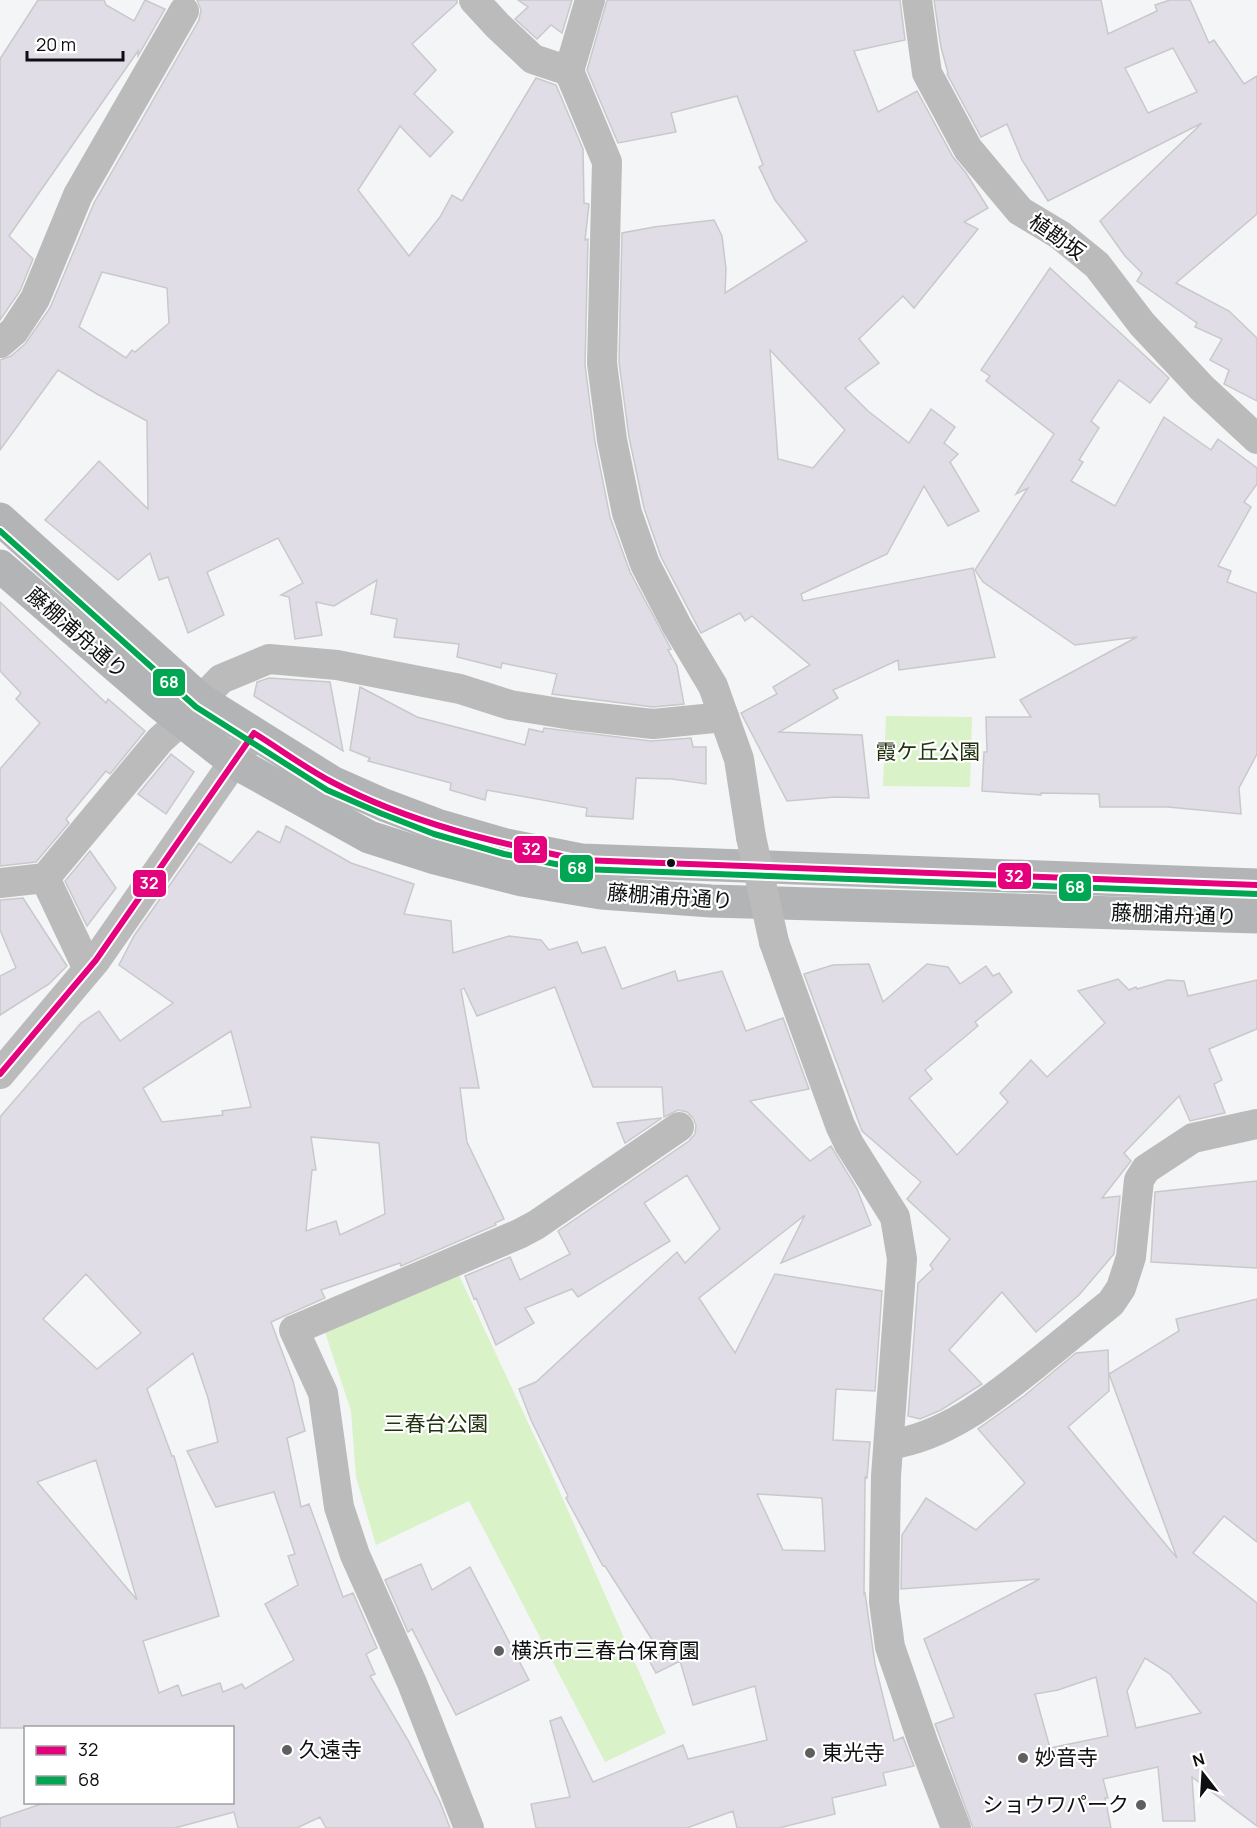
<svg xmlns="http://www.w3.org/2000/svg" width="1257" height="1828" viewBox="0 0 1257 1828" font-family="Manrope,'Noto Sans JP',sans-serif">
	<rect width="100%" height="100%" fill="#f3f5f6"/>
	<g fill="#daf2c7">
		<path d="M886,716L972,717L970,787L883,786Z"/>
		<path d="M458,1273L547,1463L666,1733L605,1762L469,1501L376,1545L356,1477L351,1411L325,1332Z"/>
	</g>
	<g fill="#e1dde6" stroke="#c8c9ca" stroke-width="1.5" fill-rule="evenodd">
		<path d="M38,0H104L106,5L134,21L145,0L165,9L138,56V51L9,236L33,259L20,291L0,320V59Z"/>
		<path d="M197,0H457V3L412,44L436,70L414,94L453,132L430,157L400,126L358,190L409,256L440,217L452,195L462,201L536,78L556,85L583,149L584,203L589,204L585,240L588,239L585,365L595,442L610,517L630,572L671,649L668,650L677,666L684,704L653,707L552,694L557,674L502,663L501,668L457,657L459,644L394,637L397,619L371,614L377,580L334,606L316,602L322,635L295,639L289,597L281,595L303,583L278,538L207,572L224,615L188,633L168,577L159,580L150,553L118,580L45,520L99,461L148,509L147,421L97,394L58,370L0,450V360L11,356L25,344L50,308L94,203L199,20L201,10ZM102,272L167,288L169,323L135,352L132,350L126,358L79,327Z"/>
		<path d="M518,0H572L562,33L551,25L537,39L515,19L528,7Z"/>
		<path d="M607,0H900L905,40L854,51L878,112L917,91L953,157L966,173L988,208L964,222L978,229L914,308L903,296L859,339L879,363L845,388L868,411L909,443L931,409L955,427L944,443L958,454L950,462L979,511L948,526L924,486L887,554L801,594L803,601L973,568L995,657L899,670L898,660L833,690L838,698L779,732L862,735L869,798L835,797L787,801L741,713L777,694L773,687L810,665L752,616L745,621L740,613L701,633L661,557L644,508L629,437L619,362L622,233L654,227L714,220L722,236L726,269L725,293L807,241L775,200L759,167L763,165L737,96L671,113L676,132L618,143L587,70ZM770,350L845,430L813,468L778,459Z"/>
		<path d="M934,0H1101L1108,34L1157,11L1155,5L1170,0H1190L1209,43L1214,40L1244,84L1257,76V214L1176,283L1229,311L1257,338V401L1224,384L1229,370L1210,360L1222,339L1195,327L1197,323L1137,281L1142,273L1125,256L1100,221L1202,123L1048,201L1022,160L1007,124L981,137L947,74L948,73L941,47ZM1173,48L1197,92L1148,113L1125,68Z"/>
		<path d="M1050,268L1169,378L1150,403L1119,380L1091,421L1099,428L1079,460L1083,462L1071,481L1115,506L1164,417L1211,450L1218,439L1257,468V484L1244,502L1251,507L1218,566L1231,571L1227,582L1257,593V754L1239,788L1241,814L1168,807H1100L1099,794L1041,793V795L982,791L984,752H987L986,717H1031L1020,700L1137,637L1075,645L983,582L975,570L1028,488L1016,494L1054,434L986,381L990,376L981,370Z"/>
		<path d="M0,602L106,703L108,699L145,731L110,774L106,771L66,819L69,823L36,862L0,866V769L40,723L16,699L21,693L0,671Z"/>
		<path d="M269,678L330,682L343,751L254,696L257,682Z"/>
		<path d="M360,687L417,717L525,745L529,729L543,732L544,728L651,741L691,738L693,747H706V784L672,779L636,778L633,819L586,816L587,808L487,790L485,800L450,790L451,783L368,761L370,758L350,750Z"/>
		<path d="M171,754L194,772L166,814L138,794Z"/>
		<path d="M286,826L351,863L414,884L404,914L451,921L453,953L509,936L541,940L549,950L577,942L582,953L605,947L622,989L675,971L678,981L722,971L746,1031L783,1018L809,1089L750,1101L810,1161L831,1146L857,1189L871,1225L781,1263L805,1215L699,1298L735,1353L775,1274L882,1291L875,1391L836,1389L833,1440L870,1442L867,1478L865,1477L864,1594L865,1593L875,1664L894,1741L903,1737L914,1766L883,1773L886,1785L832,1798L835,1814L779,1828H737L733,1811L687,1828H536L531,1804L570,1797L550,1721L561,1717L593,1782L683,1745L688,1759L767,1740L755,1686L693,1705L680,1661L656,1673L642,1648L653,1641L605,1566H603L566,1498L568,1496L531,1420L519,1389L536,1382L677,1252L685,1263L720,1229L687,1175L644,1203L670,1241L578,1297L572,1289L525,1308L534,1323L496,1345L476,1298L474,1299L465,1276L510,1257L520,1280L570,1254L558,1231L689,1141L695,1134L696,1125L693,1118L687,1112L678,1110L664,1117L662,1087H593L555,987L477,1016L464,988L461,990L479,1088H460L467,1142L504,1219L495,1223L496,1225L401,1266L400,1263L321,1290L325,1298L271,1322L293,1381L305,1431L287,1438L301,1507L309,1504L343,1597L353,1593L377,1648L366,1654L375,1674L370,1676L408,1740L440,1802L450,1828H326L320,1817L297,1828H238L234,1812L175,1828H0V1818L44,1803H232V1728H0V1117L81,1023L99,1011L120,1041L173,1003L119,965L134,936L199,843L231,863L258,831L280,843ZM231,1031L251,1107L222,1111L223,1115L162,1122L143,1088ZM311,1137L379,1143L385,1214L340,1235L336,1221L306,1231L312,1170H316ZM86,1274L141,1333L97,1369L43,1319ZM193,1353L208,1398L218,1442L187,1451L216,1507L274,1492L295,1554L288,1556L298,1585L265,1604L294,1660L245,1689L242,1684L223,1692L220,1683L182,1696L178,1685L159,1693L143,1641L219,1616L174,1456H172L147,1389ZM96,1460L137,1600L37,1482ZM757,1494L822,1498L825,1551L783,1550Z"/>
		<path d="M90,851L116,888L87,926L65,881Z"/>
		<path d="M23,898L67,966L49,984L0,1015V976L16,968L0,930V900Z"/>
		<path d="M869,964L883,1002L927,964L948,967L960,984L986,966L993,976L999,973L1012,992L975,1022L978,1026L925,1070L932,1079L909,1098L957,1155L1008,1102L1000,1093L1031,1060L1047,1077L1105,1023L1078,991L1118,979L1129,990L1136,987L1137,989L1168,980L1184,981L1188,996L1257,980V1029L1209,1049L1222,1080L1214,1084L1225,1113L1190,1121L1179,1096L1124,1153L1131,1161L1102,1198L1120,1196L1114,1254L1079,1295L1036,1332L1002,1292L949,1350L982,1384L941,1410L920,1419L908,1416L918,1283L933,1269L930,1265L950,1239L907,1199L921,1182L862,1131L804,974L833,965Z"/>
		<path d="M662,1118L625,1143L617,1123Z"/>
		<path d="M1257,1181V1268L1151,1262L1155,1192Z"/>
		<path d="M1257,1299V1542L1224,1516L1193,1553L1257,1603V1826L1192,1777L1195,1821H1163L1158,1767L1103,1779L1108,1798H1105L1111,1828H973L935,1724L954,1717L924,1639L1040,1579L901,1589L902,1535L926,1498L976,1530L1025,1483L978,1429L1024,1396L1076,1353L1108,1350L1109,1391L1068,1427L1177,1558L1109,1374L1179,1331L1176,1319ZM1145,1658L1170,1674L1201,1713L1136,1728L1127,1691ZM1096,1677L1108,1736L1050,1748L1035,1694L1058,1690Z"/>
		<path d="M421,1564L432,1590L470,1567L529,1680L456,1715L412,1629L408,1632L385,1580Z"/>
	</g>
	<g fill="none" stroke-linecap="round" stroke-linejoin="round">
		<g stroke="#bbb" stroke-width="30">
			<path d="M474,0L497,25L533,59L569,71"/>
			<path d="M590,0L569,71L607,162L602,363L612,440L627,513L645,564L677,626L713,686L739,759L751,837"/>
			<path d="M917,0L927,73L968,149L1020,211L1060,235L1097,265L1142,324L1202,388L1257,439"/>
			<path d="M0,343L14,331L35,299L78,195L184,11"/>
			<path d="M45,878L88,969"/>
			<path d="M0,883L45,878L160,740L181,721L221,679L269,659L337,665L460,689L510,705L572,715L653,724L724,717"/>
			<path d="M774,942L840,1125L849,1144L895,1217L902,1259L886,1476L884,1602L890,1647L923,1742L956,1828"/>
			<path d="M0,1074L96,960L254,733"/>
			<path d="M889,1445C947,1436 991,1400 1036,1364C1061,1344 1086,1323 1111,1303L1121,1288L1131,1257L1139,1180L1146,1169L1193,1138L1257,1124"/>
			<path d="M469,1828L412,1683L355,1555L339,1507L323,1393L294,1330L519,1234L536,1225L679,1127"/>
		</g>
		<g stroke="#b3b4b5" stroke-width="33">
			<path d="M0,519L201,700L332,782L384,805L437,825L506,845L581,860L1257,885"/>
			<path d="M0,566L160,704L234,762L369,837L435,858L522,880L601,893L711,901L1257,917"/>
		</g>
		<path stroke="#bbb" stroke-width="30" d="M751,837L774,942"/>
		<defs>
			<path id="bus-1" d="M0,1074L96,960L254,733C280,749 305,768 332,782C409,823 496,843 581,860L1257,885"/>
			<path id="bus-2" d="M0,531L196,707L327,790L380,813L434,834L504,854L581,869L1257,894"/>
		</defs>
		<use href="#bus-1" stroke="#fff" stroke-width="10"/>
		<use href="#bus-2" stroke="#fff" stroke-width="10"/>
		<use href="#bus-1" stroke="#e5007d" stroke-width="6"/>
		<use href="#bus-2" stroke="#00a651" stroke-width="6"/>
	</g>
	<circle fill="#0e0f10" stroke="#fff" stroke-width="2" cx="671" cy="863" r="5"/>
	<g fill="#5e6060" stroke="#fff" stroke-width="2">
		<circle cx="499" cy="1651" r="6"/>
		<circle cx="287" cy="1750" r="6"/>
		<circle cx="810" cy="1753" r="6"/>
		<circle cx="1023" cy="1758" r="6"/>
		<circle cx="1141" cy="1805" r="6"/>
	</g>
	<g text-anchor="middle" stroke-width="4.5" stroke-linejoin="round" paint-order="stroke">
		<g font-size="21" fill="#0e0f10" stroke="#fff">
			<text transform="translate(1057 237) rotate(35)" y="7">植勘坂</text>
			<text transform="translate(77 633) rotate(41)" y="7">藤棚浦舟通り</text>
			<text transform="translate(670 897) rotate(4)" y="7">藤棚浦舟通り</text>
			<text transform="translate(1174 915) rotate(2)" y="7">藤棚浦舟通り</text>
		</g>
		<g font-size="21" fill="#233412" stroke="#fff">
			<text x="928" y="759">霞ケ丘公園</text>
			<text x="436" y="1431">三春台公園</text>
		</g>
		<g font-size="21" fill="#0e0f10" stroke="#fff" text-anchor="start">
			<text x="511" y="1658">横浜市三春台保育園</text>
			<text x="299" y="1757">久遠寺</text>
			<text x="822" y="1760">東光寺</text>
			<text x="1035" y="1765">妙音寺</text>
			<text x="1129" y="1812" text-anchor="end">ショウワパーク</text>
		</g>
	</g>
	<g stroke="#fff" stroke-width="2">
		<rect x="152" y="668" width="34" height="29" rx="6" fill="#00a651"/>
		<rect x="513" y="835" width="35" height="29" rx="6" fill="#e5007d"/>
		<rect x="559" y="854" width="35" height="29" rx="6" fill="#00a651"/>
		<rect x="997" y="862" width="35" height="28" rx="6" fill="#e5007d"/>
		<rect x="132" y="869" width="35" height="29" rx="6" fill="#e5007d"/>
		<rect x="1058" y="873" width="34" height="29" rx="6" fill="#00a651"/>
	</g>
	<g font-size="16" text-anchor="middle" font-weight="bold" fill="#fff">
		<text x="169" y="688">68</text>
		<text x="531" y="855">32</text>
		<text x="577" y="874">68</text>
		<text x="1014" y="882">32</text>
		<text x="149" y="889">32</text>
		<text x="1075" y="893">68</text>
	</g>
	<rect x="24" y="1726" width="210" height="78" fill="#ffffff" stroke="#9f9f9f" stroke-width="1.5"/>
	<rect x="36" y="1746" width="30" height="9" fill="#e5007d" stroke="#9f9f9f" stroke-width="1.5"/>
	<text x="78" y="1756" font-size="18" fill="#0e0f10">32</text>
	<rect x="36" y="1776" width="30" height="9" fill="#00a651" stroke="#9f9f9f" stroke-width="1.5"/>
	<text x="78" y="1786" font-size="18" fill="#0e0f10">68</text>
	<g transform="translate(1203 1774) rotate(343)" stroke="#ffffff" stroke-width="4.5" paint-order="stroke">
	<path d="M0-4.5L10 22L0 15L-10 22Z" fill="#0e0f10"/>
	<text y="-9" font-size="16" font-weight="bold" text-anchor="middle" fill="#0e0f10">N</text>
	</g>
	<path d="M27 51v9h96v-9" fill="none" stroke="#0e0f10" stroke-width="3"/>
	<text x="36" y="51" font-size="18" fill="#0e0f10" stroke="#ffffff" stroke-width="4.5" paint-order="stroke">20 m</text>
</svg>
